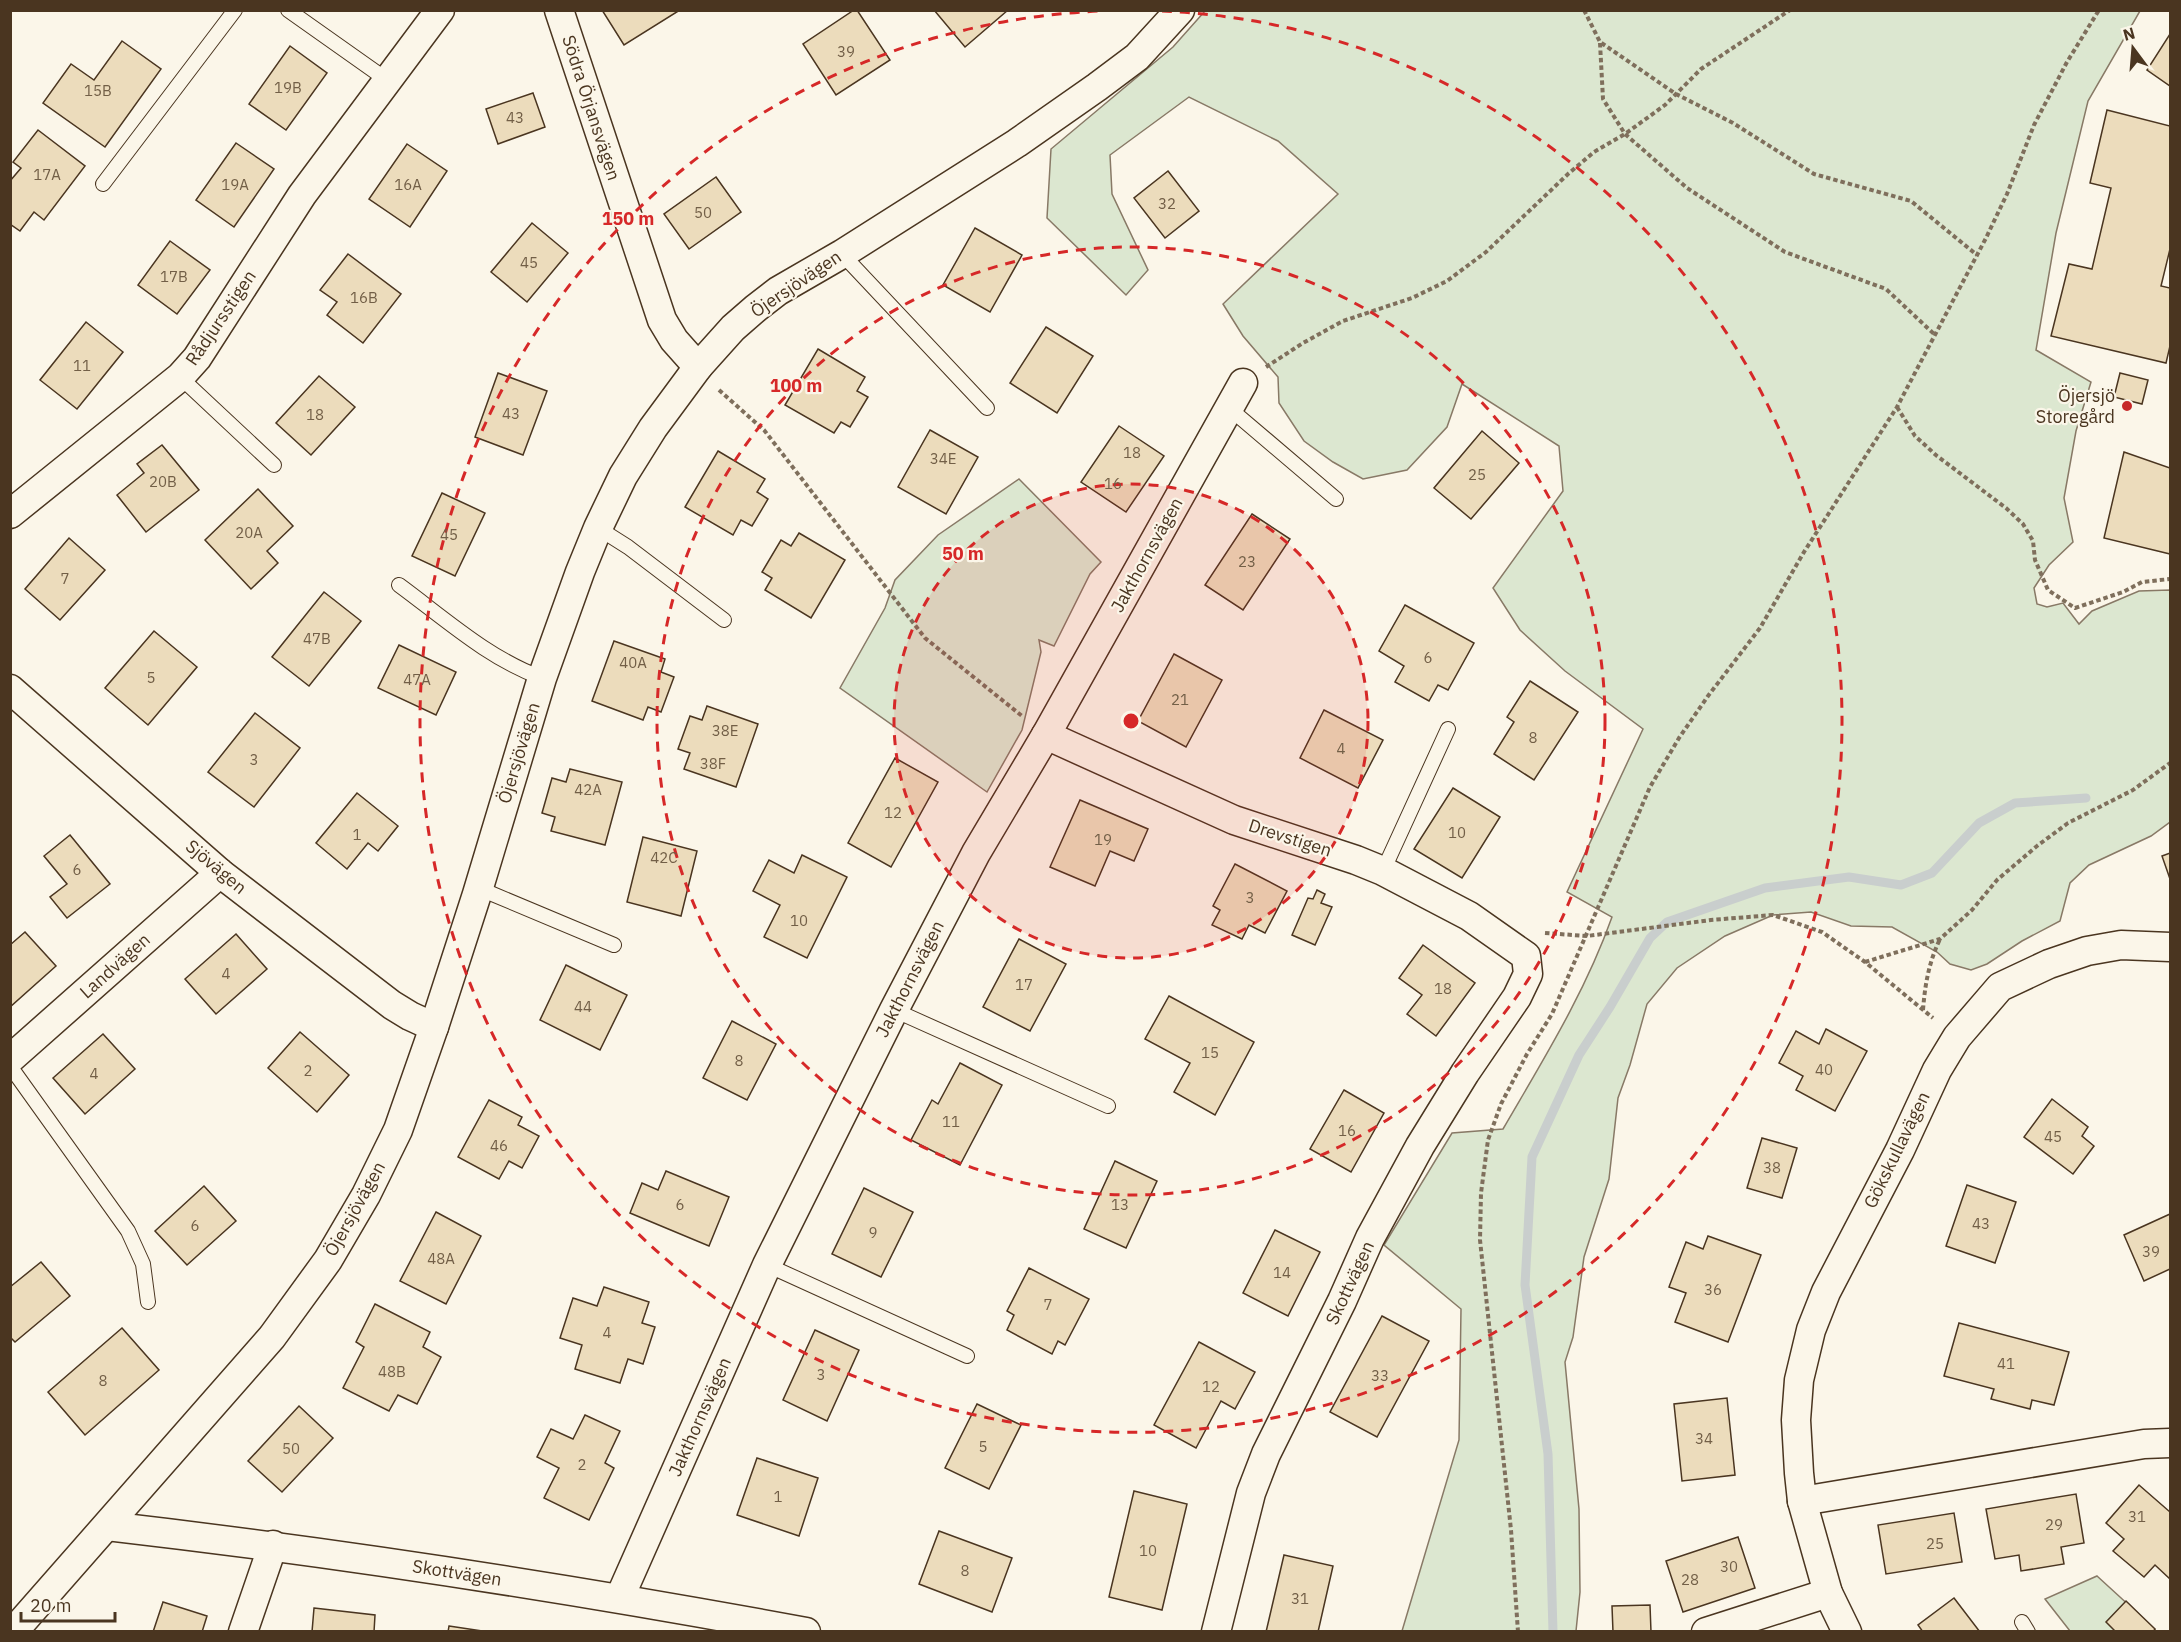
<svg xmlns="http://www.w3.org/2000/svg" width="2181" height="1642" viewBox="0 0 2181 1642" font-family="'IBM Plex Sans',sans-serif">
	<rect width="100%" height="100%" fill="#fbf6e9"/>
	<g fill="#dce7d0" stroke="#887966" stroke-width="1.5">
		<path d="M1205,11H2140L2088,101L2056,233L2036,350L2091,382L2076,431L2064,498L2073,542L2049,565L2034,588L2037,604L2047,607L2063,603L2079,624L2092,611L2139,591L2170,590V822L2151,836L2089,865L2070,883L2060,921L2022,941L1987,964L1971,970L1950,964L1937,952L1892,927L1851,926L1811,912L1773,915L1725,936L1677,968L1647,1004L1630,1065L1618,1098L1609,1179L1584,1257L1573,1337L1565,1362L1579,1509L1580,1592L1576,1631H1402L1459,1440L1461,1309L1384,1245L1452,1133L1503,1129C1543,1060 1585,993 1612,917L1567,892L1643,729L1565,671L1520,630L1493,588L1563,491L1559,446L1462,384L1447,427L1407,470L1363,479L1333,462L1304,441L1279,403L1278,377L1243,336L1223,304L1338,194L1278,141L1189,97L1110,155L1112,194L1148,270L1126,295L1047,218L1051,149L1173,47Z"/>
		<path d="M1019,479L1101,562L1090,574L1054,646L1039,640L1041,652L1022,730L987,792L840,688L885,608L895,580L938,535Z"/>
		<path d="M2097,1576L2155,1629L2153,1632L2070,1631L2045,1599Z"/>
	</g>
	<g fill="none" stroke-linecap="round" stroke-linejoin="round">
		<path stroke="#c9cecd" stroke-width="9" d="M1553,1632L1548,1454L1525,1285L1532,1157L1579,1055L1610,1007L1650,938L1667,922L1765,888L1849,877L1901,885L1932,873L1979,823L2015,803L2086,798"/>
	</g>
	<g fill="#ecdcbc" stroke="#4a3520" stroke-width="1.5">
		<path d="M602,10H680L624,45Z"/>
		<path d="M854,10H857L890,60L836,95L803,44Z"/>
		<path d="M934,10H1008L965,47Z"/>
		<path d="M2170,34V86L2147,70Z"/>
		<path d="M122,41L161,69L105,147L43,103L71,64L94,80Z"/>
		<path d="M290,46L327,73L286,130L249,104Z"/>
		<path d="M533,93L545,127L498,144L486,109Z"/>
		<path d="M2107,110L2170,126V249L2161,286L2170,288V346L2166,363L2051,336L2069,264L2092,269L2111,188L2090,183Z"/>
		<path d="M38,130L85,166L44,220L34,212L20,231L10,224V181L21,168L13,162Z"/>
		<path d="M236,143L274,169L234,227L196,200Z"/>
		<path d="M407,144L447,171L410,227L369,199Z"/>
		<path d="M1168,171L1199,211L1165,238L1134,198Z"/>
		<path d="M716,177L741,212L689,249L664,214Z"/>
		<path d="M532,223L568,253L527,302L491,272Z"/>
		<path d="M975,228L1022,255L990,312L943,285Z"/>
		<path d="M170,241L210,270L177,314L138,285Z"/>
		<path d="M348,254L401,294L363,343L327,315L337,302L320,290Z"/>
		<path d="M86,322L123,352L77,409L40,380Z"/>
		<path d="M1046,327L1093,356L1057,413L1010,383Z"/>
		<path d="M818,349L865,377L857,391L868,397L850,427L841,422L834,433L785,405Z"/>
		<path d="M498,373L547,391L523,455L475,437Z"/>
		<path d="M2120,373L2148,380L2142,404L2114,397Z"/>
		<path d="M319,376L355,407L311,455L276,423Z"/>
		<path d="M1119,426L1164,456L1126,512L1081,482Z"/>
		<path d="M930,430L978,457L946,514L898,487Z"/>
		<path d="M1482,431L1519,463L1471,519L1434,488Z"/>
		<path d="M162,445L199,490L146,532L117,495L144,473L137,464Z"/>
		<path d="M718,451L765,479L757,492L768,499L752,526L741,520L733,535L685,507Z"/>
		<path d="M2124,452L2170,468V554L2104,538Z"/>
		<path d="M258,489L293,526L267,551L278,563L251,589L205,540Z"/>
		<path d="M442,493L485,513L455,576L412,556Z"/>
		<path d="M1252,514L1290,539L1243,610L1205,585Z"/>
		<path d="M799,533L845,560L811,618L765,590L772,578L762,572L781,540L791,546Z"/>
		<path d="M69,538L105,570L60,620L25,589Z"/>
		<path d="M324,592L361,621L309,686L272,657Z"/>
		<path d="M1405,605L1474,643L1448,690L1438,685L1429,701L1395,682L1404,666L1379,651Z"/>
		<path d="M154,631L197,667L148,725L105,688Z"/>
		<path d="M614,641L665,659L661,672L674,677L661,712L648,707L643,720L592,701Z"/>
		<path d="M399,645L456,672L436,715L378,688Z"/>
		<path d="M1174,654L1222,680L1186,747L1138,721Z"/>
		<path d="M1530,681L1578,712L1534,780L1494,754L1514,722L1507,717Z"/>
		<path d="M707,706L758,724L736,787L684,769L690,753L678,749L690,716L702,720Z"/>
		<path d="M1324,710L1383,740L1358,788L1300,758Z"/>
		<path d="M255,713L300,748L254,807L208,772Z"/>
		<path d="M895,758L938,782L891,867L848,843Z"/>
		<path d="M570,769L622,782L605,845L551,831L555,817L542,813L552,778L566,782Z"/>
		<path d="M1453,788L1500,817L1462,878L1414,849Z"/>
		<path d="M357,793L398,826L378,851L368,843L347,869L316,843Z"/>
		<path d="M1080,800L1148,829L1134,861L1110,851L1095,886L1050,867Z"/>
		<path d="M70,835L110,884L67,918L50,897L67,884L44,856Z"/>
		<path d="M643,837L697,851L681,916L627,902Z"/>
		<path d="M2170,853V879L2162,856Z"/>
		<path d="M802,855L847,877L807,958L764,937L780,905L753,891L769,860L794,873Z"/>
		<path d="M1235,864L1287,891L1265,933L1249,925L1242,939L1212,925L1220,910L1213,906Z"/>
		<path d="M1317,890L1325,894L1321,903L1332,907L1315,945L1292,935L1308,898L1313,899Z"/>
		<path d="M25,932L56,966L10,1007V945Z"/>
		<path d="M236,934L267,969L216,1014L185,979Z"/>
		<path d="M1019,939L1066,964L1030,1031L983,1007Z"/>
		<path d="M1423,945L1475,983L1436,1036L1407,1014L1422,995L1399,978Z"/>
		<path d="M566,965L627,995L600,1050L540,1020Z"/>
		<path d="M1169,996L1254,1042L1215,1115L1174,1092L1190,1063L1145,1039Z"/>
		<path d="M732,1021L776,1044L747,1100L703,1078Z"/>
		<path d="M1826,1029L1867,1051L1835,1111L1796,1090L1803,1076L1779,1063L1796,1031L1819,1044Z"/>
		<path d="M300,1032L349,1075L317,1112L268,1068Z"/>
		<path d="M103,1034L135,1069L85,1114L53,1078Z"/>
		<path d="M960,1063L1002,1085L960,1165L911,1140L932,1100L938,1104Z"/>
		<path d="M1344,1090L1384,1113L1351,1172L1310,1149Z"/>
		<path d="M2052,1099L2088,1127L2082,1136L2094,1146L2073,1174L2024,1137Z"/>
		<path d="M489,1100L522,1117L518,1125L539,1136L522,1168L509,1161L499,1179L458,1157Z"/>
		<path d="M1762,1138L1797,1148L1782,1198L1747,1188Z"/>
		<path d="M1115,1161L1157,1181L1126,1248L1084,1229Z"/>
		<path d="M666,1171L729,1197L709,1246L630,1213L642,1183L658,1190Z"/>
		<path d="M1967,1185L2016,1202L1995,1263L1946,1246Z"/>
		<path d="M204,1186L236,1221L187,1265L155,1231Z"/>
		<path d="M864,1188L913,1212L881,1277L832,1254Z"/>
		<path d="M436,1212L481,1236L446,1304L400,1281Z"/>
		<path d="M2170,1214V1269L2144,1281L2124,1235Z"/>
		<path d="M1275,1230L1320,1252L1288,1316L1243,1293Z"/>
		<path d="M1708,1236L1761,1255L1728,1342L1675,1322L1686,1293L1669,1287L1686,1242L1703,1249Z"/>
		<path d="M41,1262L70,1296L15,1342L10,1337V1287Z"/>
		<path d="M1029,1268L1089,1299L1065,1345L1058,1341L1052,1354L1007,1330L1014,1315L1007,1311Z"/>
		<path d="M604,1287L649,1302L642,1323L655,1327L643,1364L628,1359L620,1383L575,1369L582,1345L560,1338L573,1298L597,1306Z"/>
		<path d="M375,1304L430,1332L423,1347L441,1357L417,1404L398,1395L389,1411L343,1388L364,1347L356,1342Z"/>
		<path d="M1382,1316L1429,1341L1377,1437L1330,1412Z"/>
		<path d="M1959,1323L2069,1352L2054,1405L2032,1400L2030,1409L1991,1399L1994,1389L1944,1376Z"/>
		<path d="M122,1328L159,1370L85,1435L48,1392Z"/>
		<path d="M815,1330L859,1350L827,1421L783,1400Z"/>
		<path d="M1199,1342L1255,1372L1235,1409L1221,1401L1196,1448L1154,1425Z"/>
		<path d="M1727,1398L1735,1475L1682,1481L1674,1404Z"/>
		<path d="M977,1404L1021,1425L989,1489L945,1468Z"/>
		<path d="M299,1406L333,1438L282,1492L248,1461Z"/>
		<path d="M585,1415L620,1431L605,1463L614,1468L589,1520L544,1498L559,1468L537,1457L551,1429L573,1439Z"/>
		<path d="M757,1458L818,1478L799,1536L737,1515Z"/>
		<path d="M2139,1485L2170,1512V1579L2155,1565L2144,1577L2113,1551L2124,1539L2106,1523Z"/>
		<path d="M1134,1491L1187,1504L1162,1610L1109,1597Z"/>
		<path d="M2076,1494L2084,1543L2061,1547L2064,1564L2021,1571L2019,1555L1995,1559L1986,1509Z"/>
		<path d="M1954,1513L1962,1562L1886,1574L1878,1525Z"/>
		<path d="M939,1531L1012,1558L992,1612L919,1584Z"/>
		<path d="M1738,1537L1755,1588L1683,1612L1666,1561Z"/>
		<path d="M1284,1555L1333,1566L1318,1632H1266Z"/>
		<path d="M1954,1598L1980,1632H1923L1918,1625Z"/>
		<path d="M2126,1601L2155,1629L2153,1632H2116L2106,1622Z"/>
		<path d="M163,1602L207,1616L202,1632H153Z"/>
		<path d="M1650,1605L1651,1632H1613L1612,1606Z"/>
		<path d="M314,1608L375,1615L374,1632H312Z"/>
		<path d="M449,1626L489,1632H448Z"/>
	</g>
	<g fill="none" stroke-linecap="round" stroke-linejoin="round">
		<defs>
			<g id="lane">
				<path d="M288,10L387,80"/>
				<path d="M103,184L235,10"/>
				<path d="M842,254L987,408"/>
				<path d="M180,377L274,465"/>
				<path d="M1229,408L1336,499"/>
				<path d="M598,528L628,547L724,620"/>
				<path d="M399,585C444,618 489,659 542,678"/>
				<path d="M1383,871L1448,729"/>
				<path d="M477,894L490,893L614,945"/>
				<path d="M894,1010L1108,1106"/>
				<path d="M10,1066L128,1231L143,1264L148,1302"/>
				<path d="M767,1265L967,1356"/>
				<path d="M2022,1622L2028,1632"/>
			</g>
			<g id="street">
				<path d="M559,10L662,320L674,340L698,367"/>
				<path d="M10,514L180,377L197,358L302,195L440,10"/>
				<path d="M10,689L220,873L392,1005L410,1016L434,1027"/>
				<path d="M1046,735L1234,820L1356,860L1383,871L1469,916L1526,956L1528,974L1517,997L1465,1073L1420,1146L1370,1238L1342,1301L1266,1454L1251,1493L1216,1632"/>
				<path d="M10,1059L220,873"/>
				<path d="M1802,1501L2144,1444L2170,1443"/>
				<path d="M107,1526C341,1553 574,1589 806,1632"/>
				<path d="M620,1597L767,1265L894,1010L976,853L1046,735L1243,383"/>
				<path d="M13,1632L272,1337L328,1260L366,1195L398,1130L434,1027L477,894L542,678L580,572L598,528L623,476L653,428L698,367L733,328L756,308L778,291L842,254L1017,143L1097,87L1137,57L1180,10"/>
				<path d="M243,1632L273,1545"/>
				<path d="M1706,1632L1828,1593"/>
				<path d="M1847,1632L1828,1593L1802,1501L1799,1473L1796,1420L1799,1380L1811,1330L1826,1292L1900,1150L1937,1070L1957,1037L2000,987L2049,964L2087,951L2121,945L2170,947"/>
			</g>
		</defs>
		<use href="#lane" stroke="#4a3520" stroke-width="16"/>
		<use href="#street" stroke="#4a3520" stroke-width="31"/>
		<g stroke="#7f6f5c" stroke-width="4" stroke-dasharray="4.5 3" stroke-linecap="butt">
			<path d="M1584,10L1600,42L1676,94L1733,123L1814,174L1911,201L1977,255"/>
			<path d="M1600,43L1603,99L1625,134L1687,188L1785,252L1886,289L1934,334"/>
			<path d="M1266,367L1303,343L1343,321L1412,298L1447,281L1486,252L1568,174L1594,152L1625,134L1665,105L1701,69L1790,10"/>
			<path d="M719,390L764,430L925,638L1022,716"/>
			<path d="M1897,407L1915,436L1937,456L2006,508L2023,524L2033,541L2035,560L2048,590L2075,608L2123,592L2142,582L2170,579"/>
			<path d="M1545,933L1587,936L1711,920L1773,915L1822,932L1865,962L1933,1018"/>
			<path d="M1865,962L1940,939L1972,910L1997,880L2037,846L2068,823L2133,790L2170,763"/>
			<path d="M1923,1010C1925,984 1929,962 1940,939"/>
			<path d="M1518,1632L1511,1530L1480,1240L1481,1193L1488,1140L1501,1104L1527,1054L1552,1014L1650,787L1679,738L1708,696L1760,628L1804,552L1897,407L1986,238L2007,194L2034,125L2067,62L2099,10"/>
		</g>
		<use href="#lane" stroke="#fbf6e9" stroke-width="14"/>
		<use href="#street" stroke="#fbf6e9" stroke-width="28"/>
	</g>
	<circle cx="1131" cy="721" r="237" fill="#d62828" fill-opacity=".12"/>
	<g fill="none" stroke="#d62828" stroke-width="3" stroke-dasharray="10 8">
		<circle cx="1131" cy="721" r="237"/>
		<circle cx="1131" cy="721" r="474"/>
		<path d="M1162 11A711 711 0 1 1 1100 11"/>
	</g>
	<circle fill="#c62828" stroke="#fbf6e9" stroke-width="2" cx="2127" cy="406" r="6"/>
	<g text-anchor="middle" stroke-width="4.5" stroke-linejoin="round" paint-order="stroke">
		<g font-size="15" fill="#725f47">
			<text x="846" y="57">39</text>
			<text x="288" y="93">19B</text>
			<text x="98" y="96">15B</text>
			<text x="515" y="123">43</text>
			<text x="47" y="180">17A</text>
			<text x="235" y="190">19A</text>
			<text x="408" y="190">16A</text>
			<text x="1167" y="209">32</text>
			<text x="703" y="218">50</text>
			<text x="529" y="268">45</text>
			<text x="174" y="282">17B</text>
			<text x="364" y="303">16B</text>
			<text x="82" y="371">11</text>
			<text x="511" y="419">43</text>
			<text x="315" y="420">18</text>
			<text x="1132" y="458">18</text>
			<text x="943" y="464">34E</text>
			<text x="1477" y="480">25</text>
			<text x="163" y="487">20B</text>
			<text x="1113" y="489">16</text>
			<text x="249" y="538">20A</text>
			<text x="449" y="540">45</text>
			<text x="1247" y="567">23</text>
			<text x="65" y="584">7</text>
			<text x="317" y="644">47B</text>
			<text x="1428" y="663">6</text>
			<text x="633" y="668">40A</text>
			<text x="151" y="683">5</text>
			<text x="417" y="685">47A</text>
			<text x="1180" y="705">21</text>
			<text x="725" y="736">38E</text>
			<text x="1533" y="743">8</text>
			<text x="1341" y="754">4</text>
			<text x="254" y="765">3</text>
			<text x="713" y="769">38F</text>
			<text x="588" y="795">42A</text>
			<text x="893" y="818">12</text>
			<text x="1457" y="838">10</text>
			<text x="357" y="840">1</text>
			<text x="1103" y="845">19</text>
			<text x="664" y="863">42C</text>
			<text x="77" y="875">6</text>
			<text x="1250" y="903">3</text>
			<text x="799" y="926">10</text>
			<text x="226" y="979">4</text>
			<text x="1024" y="990">17</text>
			<text x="1443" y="994">18</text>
			<text x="583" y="1012">44</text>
			<text x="1210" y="1058">15</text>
			<text x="739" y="1066">8</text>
			<text x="1824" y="1075">40</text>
			<text x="308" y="1076">2</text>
			<text x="94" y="1079">4</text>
			<text x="951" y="1127">11</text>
			<text x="1347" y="1136">16</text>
			<text x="2053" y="1142">45</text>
			<text x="499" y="1151">46</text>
			<text x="1772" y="1173">38</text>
			<text x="680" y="1210">6</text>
			<text x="1120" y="1210">13</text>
			<text x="1981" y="1229">43</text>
			<text x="195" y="1231">6</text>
			<text x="873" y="1238">9</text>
			<text x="2151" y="1257">39</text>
			<text x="441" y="1264">48A</text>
			<text x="1282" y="1278">14</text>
			<text x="1713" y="1295">36</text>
			<text x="1048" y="1310">7</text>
			<text x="607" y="1338">4</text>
			<text x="2006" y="1369">41</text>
			<text x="392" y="1377">48B</text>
			<text x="821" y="1380">3</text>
			<text x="1380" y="1381">33</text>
			<text x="103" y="1386">8</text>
			<text x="1211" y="1392">12</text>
			<text x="1704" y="1444">34</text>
			<text x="983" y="1452">5</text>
			<text x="291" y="1454">50</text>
			<text x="582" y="1470">2</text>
			<text x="778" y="1502">1</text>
			<text x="2137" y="1522">31</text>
			<text x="2054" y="1530">29</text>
			<text x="1935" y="1549">25</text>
			<text x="1148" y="1556">10</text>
			<text x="1729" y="1572">30</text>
			<text x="965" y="1576">8</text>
			<text x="1690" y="1585">28</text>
			<text x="1300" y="1604">31</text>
		</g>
		<g font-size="18" fill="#4a3520" stroke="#fbf6e9">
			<text transform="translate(591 108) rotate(72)" y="6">Södra Örjansvägen</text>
			<text transform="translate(796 284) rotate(-34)" y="6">Öjersjövägen</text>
			<text transform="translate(221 318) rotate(-56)" y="6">Rådjursstigen</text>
			<text transform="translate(1147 555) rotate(-61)" y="6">Jakthornsvägen</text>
			<text transform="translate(519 753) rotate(-73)" y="6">Öjersjövägen</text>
			<text transform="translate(1290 838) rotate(18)" y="6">Drevstigen</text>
			<text transform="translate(216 867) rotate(40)" y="6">Sjövägen</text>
			<text transform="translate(115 966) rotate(-42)" y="6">Landvägen</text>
			<text transform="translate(910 979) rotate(-63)" y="6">Jakthornsvägen</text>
			<text transform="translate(1897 1150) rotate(-64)" y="6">Gökskullavägen</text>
			<text transform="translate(355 1209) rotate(-61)" y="6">Öjersjövägen</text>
			<text transform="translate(1350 1283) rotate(-65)" y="6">Skottvägen</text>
			<text transform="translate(700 1417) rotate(-66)" y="6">Jakthornsvägen</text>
			<text transform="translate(457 1573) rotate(9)" y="6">Skottvägen</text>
		</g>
		<g font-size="18" fill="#4a3520" stroke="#fbf6e9" text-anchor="end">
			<text x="2115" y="402">Öjersjö<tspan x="2115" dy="21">Storegård</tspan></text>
		</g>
	</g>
	<circle cx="1131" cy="721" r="9" fill="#d62828" stroke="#fbf6e9" stroke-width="3"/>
	<g font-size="18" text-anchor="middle" font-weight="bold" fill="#d62828" stroke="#fbf6e9" stroke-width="4.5" stroke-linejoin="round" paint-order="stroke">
		<text x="628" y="225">150 m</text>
		<text x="796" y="392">100 m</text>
		<text x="963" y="560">50 m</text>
	</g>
	<rect width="2181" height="1642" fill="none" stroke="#4a3520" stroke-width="24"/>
	<g transform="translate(2133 48) rotate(344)" stroke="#fbf6e9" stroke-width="4.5" paint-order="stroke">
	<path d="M0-4.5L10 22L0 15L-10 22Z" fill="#4a3520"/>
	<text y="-9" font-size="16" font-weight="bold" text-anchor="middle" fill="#4a3520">N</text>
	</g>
	<path d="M21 1612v9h94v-9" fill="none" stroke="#4a3520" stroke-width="3"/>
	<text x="30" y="1612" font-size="18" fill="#4a3520" stroke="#fbf6e9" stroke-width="4.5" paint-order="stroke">20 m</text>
</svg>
